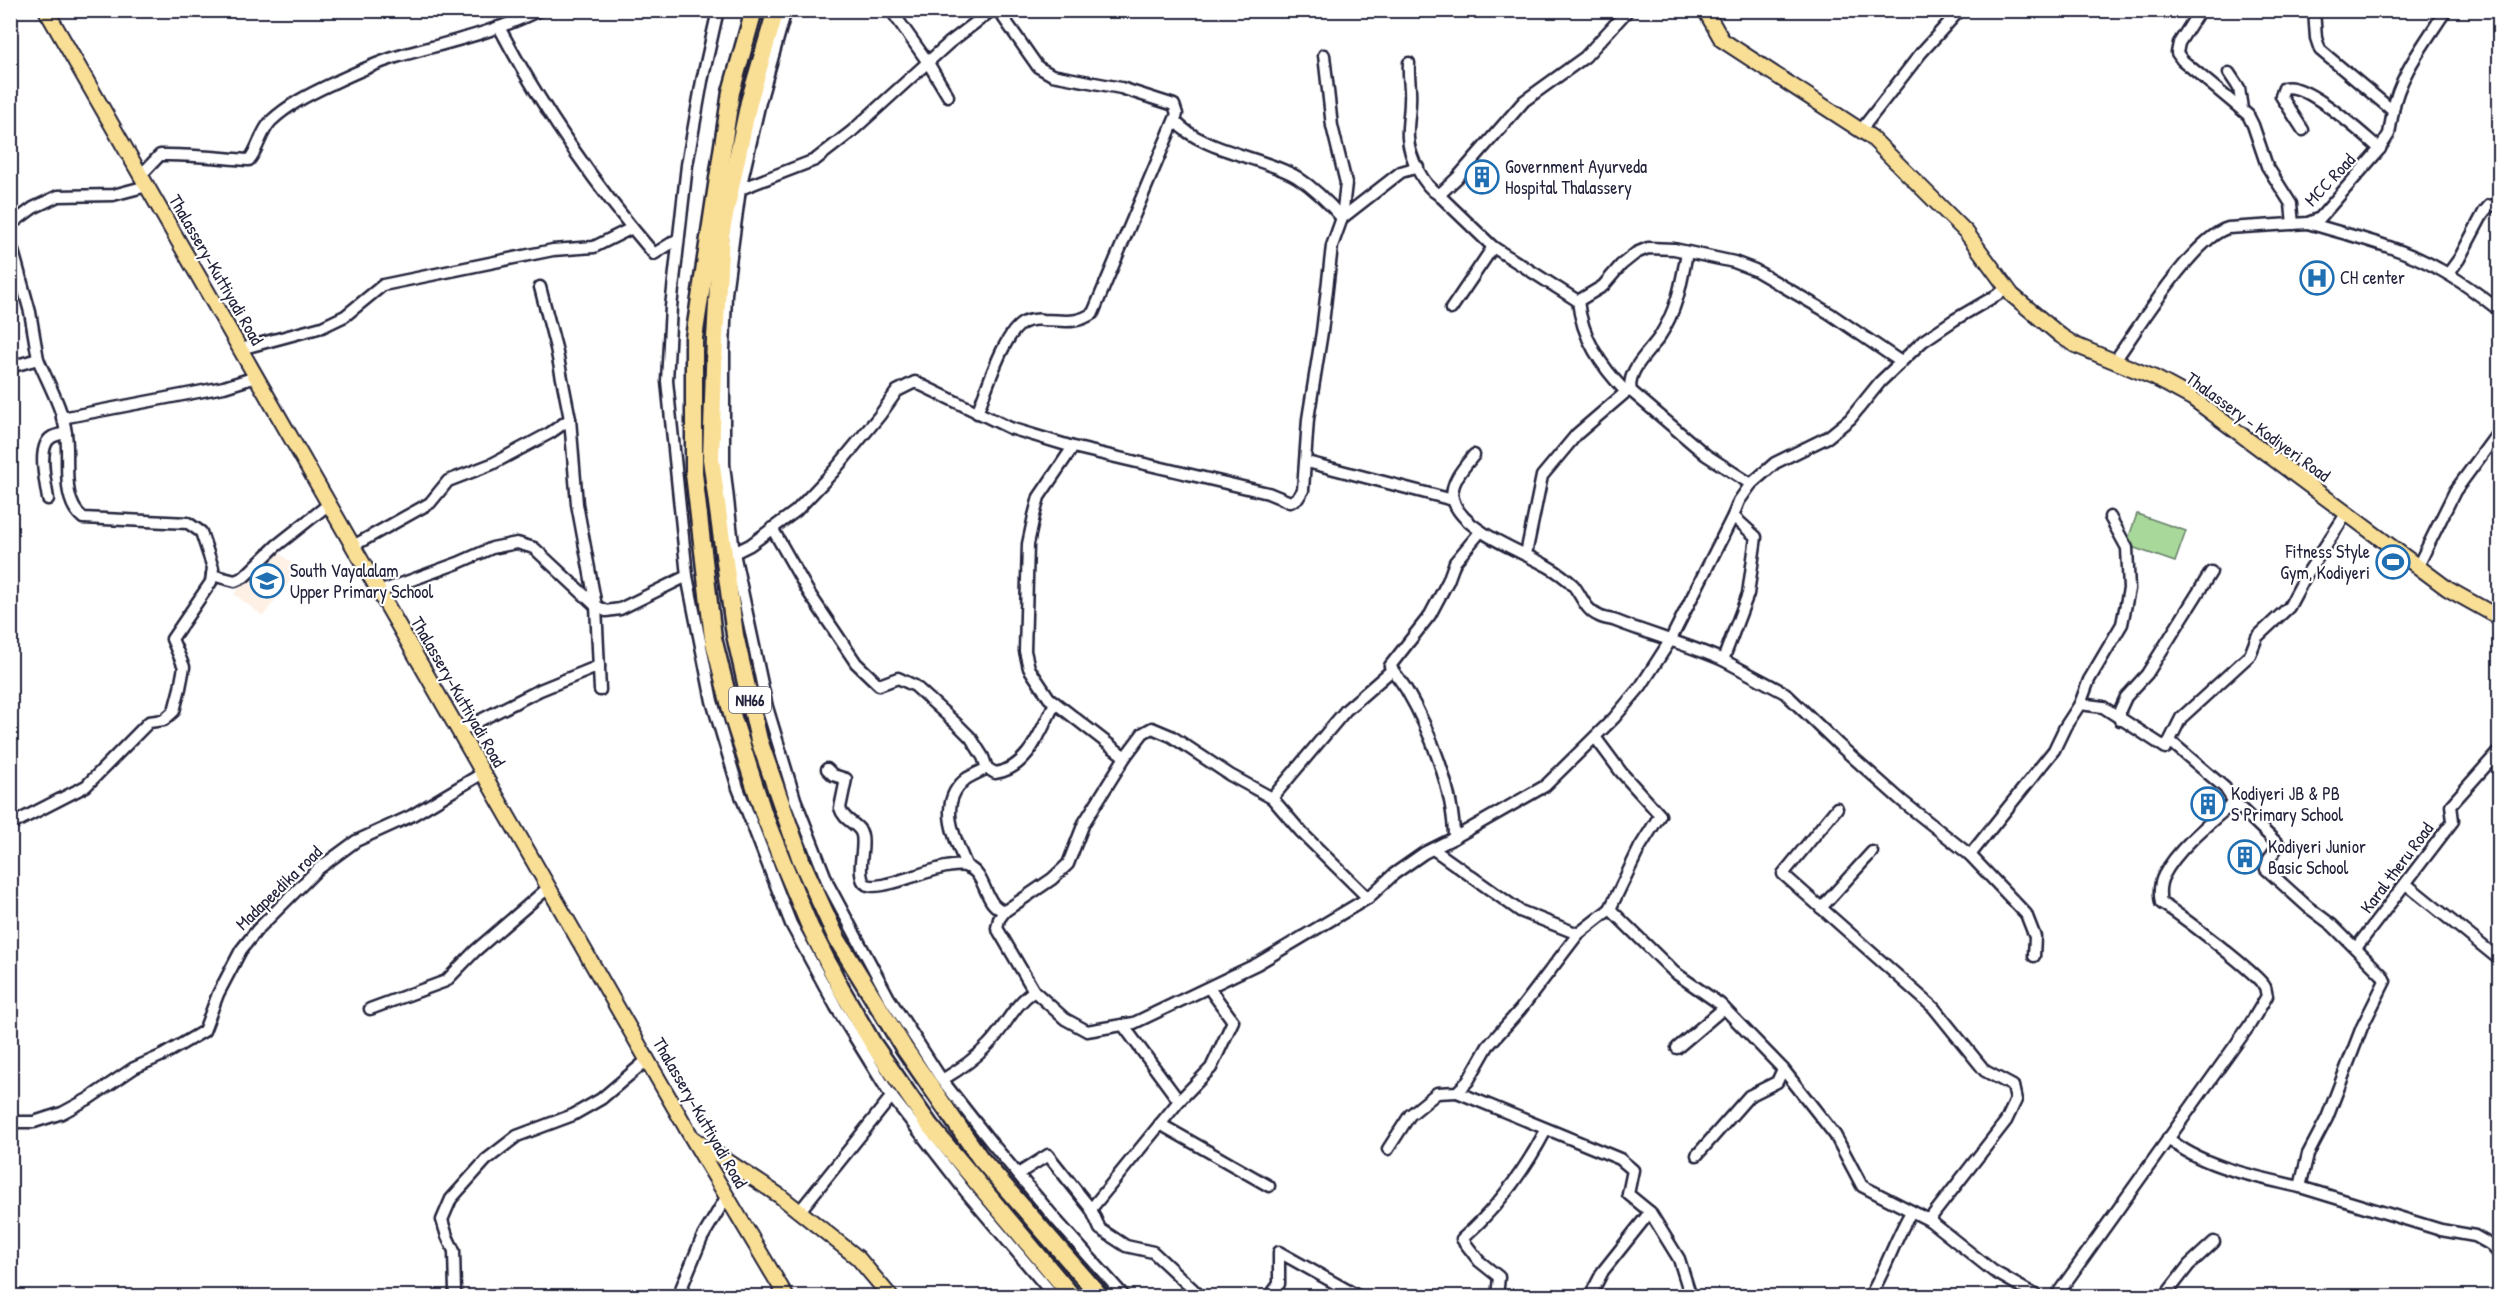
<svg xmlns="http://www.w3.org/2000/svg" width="2510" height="1307" viewBox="0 0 2510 1307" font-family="'Patrick Hand',sans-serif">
	<rect width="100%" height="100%" fill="#fff"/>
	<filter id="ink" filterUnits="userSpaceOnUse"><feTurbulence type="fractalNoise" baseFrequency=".0167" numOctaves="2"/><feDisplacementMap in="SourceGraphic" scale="12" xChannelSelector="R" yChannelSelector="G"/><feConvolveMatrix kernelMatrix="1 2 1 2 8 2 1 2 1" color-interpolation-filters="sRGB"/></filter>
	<g filter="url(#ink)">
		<path fill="#fef0e5" d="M271,546L299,569L263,616L234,594Z"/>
		<path fill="#a9d99a" stroke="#667e6a" stroke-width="1.5" d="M2137,514L2186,531L2175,562L2126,545Z"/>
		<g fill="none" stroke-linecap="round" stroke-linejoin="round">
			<defs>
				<g id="minor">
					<path d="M718,10L702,81L687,165L671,307L667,381L687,576L712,701L738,788L791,924L836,1007L889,1093L966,1192L1054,1296"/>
					<path d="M786,10L760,102L740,189L726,294L724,351V464L734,553L767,707L795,799L829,886L889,998L942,1080L990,1141L1057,1221L1124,1296"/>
					<path d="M891,10L927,61L948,96"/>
					<path d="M2200,10L2179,43L2177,53L2182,60L2248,115L2253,125L2267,166L2291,204L2293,224"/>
					<path d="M499,27C542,108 594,184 654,254L678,239"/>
					<path d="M1409,63C1408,76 1411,88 1410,101C1410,113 1407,126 1408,138C1409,156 1423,186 1439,195L1457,178L1524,101L1585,57L1628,10"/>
					<path d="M2229,73L2239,88L2242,109"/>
					<path d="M2393,111C2398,77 2427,40 2446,10"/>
					<path d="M1175,121C1201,151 1264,157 1297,177C1314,188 1329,203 1342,218"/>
					<path d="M1861,130L1921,53L1960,10"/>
					<path d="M2303,130L2281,96L2284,88C2306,81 2362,134 2380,149"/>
					<path d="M141,175L160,155C189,154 219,158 249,160C259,148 260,133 271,121C288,105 308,95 329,85C350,75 373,64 396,57C444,43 494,33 539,10"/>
					<path d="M740,189L815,160L851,132L949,43L992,10"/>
					<path d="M1439,195L1493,247L1578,301C1582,338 1601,366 1626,392"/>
					<path d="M1342,218L1401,172L1418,167"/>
					<path d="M2308,223C2351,236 2399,246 2439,269C2461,281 2480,295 2500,311"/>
					<path d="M10,225L33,208L58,196L113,195L147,186"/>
					<path d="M10,240L30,312L38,359"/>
					<path d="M1687,252C1681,286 1677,310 1658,339C1647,354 1626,372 1631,391L1706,455L1751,484"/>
					<path d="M2448,274L2459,259L2484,212L2489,206L2500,204"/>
					<path d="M540,287L556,348L570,419L577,504L596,606L600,690"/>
					<path d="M1578,301L1603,286L1621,265L1636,253L1648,248L1674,249L1734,262L1755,270L1829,313L1901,362"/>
					<path d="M1451,309L1493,247"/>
					<path d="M240,349L322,327L345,316L383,285L553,250L594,247L632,228"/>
					<path d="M2114,362C2137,330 2194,237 2228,228L2308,223L2320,218L2378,151L2389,134L2393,111L2320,50L2316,38L2314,10"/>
					<path d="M10,367L38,359C47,381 64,411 66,434C70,460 60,500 83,518L188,523L201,532L213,568L211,582L172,639L184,667L180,688L174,711L164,720L149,722L86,786L10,825"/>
					<path d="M977,413C986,392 1004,330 1025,322C1029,320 1038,319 1043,320C1063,320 1075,325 1093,313L1177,114L1174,105L1121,88L1052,75L1038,67L998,10"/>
					<path d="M62,418L224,387L256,377"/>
					<path d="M1474,455C1465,466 1449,483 1453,499C1461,531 1522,551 1547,566C1556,571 1566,578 1573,585C1582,596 1585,610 1599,616C1604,619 1611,619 1616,621C1652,635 1689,645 1723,660L1748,594L1756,537L1733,516L1739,501L1751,484L1775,463L1828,437L1850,419L1880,382L1923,341L1954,320L2007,289"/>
					<path d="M1307,462L1453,500"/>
					<path d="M48,499C46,484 36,446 52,437C56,435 62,434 66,433"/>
					<path d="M772,528L809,593L856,663L879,685L898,678L915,686L960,727L971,738L983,757L987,768L995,773C1028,769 1041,730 1055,703"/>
					<path d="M353,546L430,503L448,481L492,464L550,433L570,419"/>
					<path d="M734,553L750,545L796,511L833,472L880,415L897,391L915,382L1010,428L1073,447L1268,493L1290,502L1298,498L1303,490L1308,419L1322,332L1332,246L1342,218L1346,183L1332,126L1324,55"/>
					<path d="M1526,554L1542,476L1577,434L1626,392L1631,391"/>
					<path d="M2418,566L2455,491L2500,430"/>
					<path d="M212,575L235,581L244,577L276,546L329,504"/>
					<path d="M379,592L458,563L492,548L517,543L534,548L596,606L606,611L620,609L687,576"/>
					<path d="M1723,660L1785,693L1839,745L1902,801L1970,855L2026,914L2035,937L2034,956"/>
					<path d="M2080,704L2089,680L2122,624L2129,589L2127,548L2110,517"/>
					<path d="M2120,720V710L2126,697L2147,674L2211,572"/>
					<path d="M459,731L540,690L599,666"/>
					<path d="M1595,737L1621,772L1660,815L1640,847L1610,909"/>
					<path d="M2170,741L2225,788L2234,802L2279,845L2269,859L2266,869L2308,907L2332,925L2382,975L2385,981L2362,1027L2327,1118L2308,1154L2300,1187L2441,1230L2475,1236L2491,1245L2500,1255"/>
					<path d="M1125,757L1143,733L1152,728L1171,736L1230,775L1272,798L1302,833L1368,898"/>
					<path d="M827,769L833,775L846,779L840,808C844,822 860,824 862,835C865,849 857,868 863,881C872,900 945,857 968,867C988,876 983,906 1005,911L1052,879L1068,864L1084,823L1125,757L1049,698L1029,668L1025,651L1028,544L1034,516L1039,497L1073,447"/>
					<path d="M1272,798L1346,710L1392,670"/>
					<path d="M1837,808L1783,874L1934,1008L1985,1071L2013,1086L2016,1100L2006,1121L1929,1220"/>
					<path d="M1454,838L1545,786L1614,718L1641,686L1670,641L1733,516"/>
					<path d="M1433,849L1520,911L1578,934L1610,909L1674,972L1720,1004L1783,1069L1835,1135L1862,1186L1929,1220L1993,1271L2037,1296"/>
					<path d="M1970,855L2054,750L2065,727L2080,704L2103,707L2166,748L2181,718L2250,655L2257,637L2289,607L2305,577L2346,514"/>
					<path d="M967,867C955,839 936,803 966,779C972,775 980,772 987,768"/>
					<path d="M2406,884L2500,960"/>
					<path d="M1821,908L1872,852"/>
					<path d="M1005,911L999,919L997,928L1034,991"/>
					<path d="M2356,948L2453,821L2451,805L2500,750"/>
					<path d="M370,1009L446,981L475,951L549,887"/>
					<path d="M1677,1048L1724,1008"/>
					<path d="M942,1080C959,1070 974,1060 988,1045C1005,1028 1013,1005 1034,991L1065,1019L1087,1031L1134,1023L1257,964L1368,898L1394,874L1424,853L1454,838C1454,791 1430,730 1406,689C1401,681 1395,674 1390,666L1430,615L1448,581L1455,562L1481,531"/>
					<path d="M1457,1092L1620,1159L1633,1170L1628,1194L1650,1212L1603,1271L1590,1296"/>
					<path d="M1179,1101L1211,1068L1233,1021L1209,988"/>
					<path d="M10,1122H34L62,1113L88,1099L134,1068L163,1055L204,1031L218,994L241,950L257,930L318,869L356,841L411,816L483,773"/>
					<path d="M1160,1124L1269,1186"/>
					<path d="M2168,1138C2201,1167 2258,1177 2300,1187"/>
					<path d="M1388,1149L1410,1115L1437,1093L1457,1092L1468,1081L1488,1046L1520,1010L1578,934"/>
					<path d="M1697,1155L1749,1096L1777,1082L1783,1069"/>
					<path d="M1018,1174L1048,1155L1091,1209L1100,1229L1126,1246L1153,1252L1200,1296"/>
					<path d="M1091,1209L1179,1101L1123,1025"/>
					<path d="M799,1212L892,1096"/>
					<path d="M1650,1212L1679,1259L1690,1294L1694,1296"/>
					<path d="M453,1296L455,1292L454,1251L447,1236L442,1220L451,1199L486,1160L517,1136L573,1115L601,1099L647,1060"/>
					<path d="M678,1296L702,1238L727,1196"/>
					<path d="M1270,1296L1279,1284V1252L1358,1296"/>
					<path d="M1497,1296L1499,1277L1479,1261L1462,1239C1497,1208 1524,1172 1546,1130"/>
					<path d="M1870,1296C1886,1269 1895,1239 1911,1212"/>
					<path d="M2056,1296L2249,1026L2267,996C2266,993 2266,990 2265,987C2258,974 2177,912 2161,903C2159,893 2159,884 2164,875C2177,849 2212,821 2234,802"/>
					<path d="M2165,1296L2189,1265L2214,1242"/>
				</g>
				<g id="major">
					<path d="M46,10L692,1138L786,1296"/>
					<path d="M1705,10L1722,40L1871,137L1966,232L2012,295L2061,336L2075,345L2155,378L2192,398L2448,589L2500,618"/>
					<path d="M694,1139L780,1196L858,1258L890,1296"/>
				</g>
				<g id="highway">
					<path d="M754,10L731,92L694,338V473L713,638L733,718L764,815L784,865L810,927L841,989L873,1044L930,1126L1072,1296"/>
					<path d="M776,10L749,102L721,234L715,339L711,459L735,635L759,740L801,860L837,939L904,1048L980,1158L1100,1296"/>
				</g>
			</defs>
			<use href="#minor" stroke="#22223b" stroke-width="15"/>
			<use href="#major" stroke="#22223b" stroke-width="18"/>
			<use href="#highway" stroke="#22223b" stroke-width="21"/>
			<use href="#minor" stroke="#fff" stroke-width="10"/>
			<use href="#major" stroke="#f9df96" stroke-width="14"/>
			<use href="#highway" stroke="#f9df96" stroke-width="16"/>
		</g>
	</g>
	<defs>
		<symbol id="building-ring" viewBox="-11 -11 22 22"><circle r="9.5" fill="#fff" stroke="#1f6fb2" stroke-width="1.5"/><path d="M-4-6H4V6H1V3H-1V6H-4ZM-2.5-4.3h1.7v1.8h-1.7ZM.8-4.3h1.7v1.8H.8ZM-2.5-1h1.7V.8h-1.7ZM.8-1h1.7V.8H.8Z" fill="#1f6fb2"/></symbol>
		<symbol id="hospital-ring" viewBox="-11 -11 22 22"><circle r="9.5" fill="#fff" stroke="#1f6fb2" stroke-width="1.5"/><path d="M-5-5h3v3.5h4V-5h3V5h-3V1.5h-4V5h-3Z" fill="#1f6fb2"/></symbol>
		<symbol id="stadium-ring" viewBox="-11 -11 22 22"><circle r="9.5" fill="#fff" stroke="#1f6fb2" stroke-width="1.5"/><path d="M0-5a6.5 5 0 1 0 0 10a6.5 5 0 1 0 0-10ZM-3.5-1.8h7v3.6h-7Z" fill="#1f6fb2"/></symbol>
		<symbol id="school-ring" viewBox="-11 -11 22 22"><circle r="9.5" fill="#fff" stroke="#1f6fb2" stroke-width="1.5"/><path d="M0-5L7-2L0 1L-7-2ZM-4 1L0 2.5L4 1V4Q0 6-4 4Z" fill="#1f6fb2"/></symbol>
	</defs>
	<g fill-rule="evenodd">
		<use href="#building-ring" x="1463" y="158" width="38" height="38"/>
		<use href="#hospital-ring" x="2298" y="259" width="38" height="38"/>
		<use href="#stadium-ring" x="2374" y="543" width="38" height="38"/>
		<use href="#school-ring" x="248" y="562" width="38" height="38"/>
		<use href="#building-ring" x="2189" y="785" width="38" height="38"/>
		<use href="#building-ring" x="2226" y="838" width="38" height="38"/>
	</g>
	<g text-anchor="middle" stroke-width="4.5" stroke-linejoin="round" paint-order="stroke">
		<rect fill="#fff" stroke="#646476" stroke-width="1.5" x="729" y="687" width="42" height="26" rx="4.5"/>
		<g font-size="16" font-weight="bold" fill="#22223b">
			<text x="750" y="706">NH66</text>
		</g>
		<g font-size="18" fill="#22223b" stroke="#fff" text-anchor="start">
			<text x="1505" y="173">Government Ayurveda<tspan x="1505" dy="21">Hospital Thalassery</tspan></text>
			<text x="2340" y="284">CH center</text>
			<text x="2370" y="558" text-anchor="end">Fitness Style<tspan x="2370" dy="21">Gym, Kodiyeri</tspan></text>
			<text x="290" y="577">South Vayalalam<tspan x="290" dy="21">Upper Primary School</tspan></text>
			<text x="2231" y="800">Kodiyeri JB &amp; PB<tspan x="2231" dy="21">S Primary School</tspan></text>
			<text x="2268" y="853">Kodiyeri Junior<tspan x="2268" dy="21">Basic School</tspan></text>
		</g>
		<g font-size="18" fill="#22223b" stroke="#fff">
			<text transform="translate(2330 180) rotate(-47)" y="6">MCC Road</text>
			<text transform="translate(216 270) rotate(60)" y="6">Thalassery-Kuttiyadi Road</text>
			<text transform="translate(2258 427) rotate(36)" y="6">Thalassery - Kodiyeri Road</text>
			<text transform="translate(458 692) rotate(60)" y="6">Thalassery-Kuttiyadi Road</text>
			<text transform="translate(2397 868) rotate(-53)" y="6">Karal theru Road</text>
			<text transform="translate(279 888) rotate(-44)" y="6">Madapeedika road</text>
			<text transform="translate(700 1113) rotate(60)" y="6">Thalassery-Kuttiyadi Road</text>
		</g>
	</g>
	<rect width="2510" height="1307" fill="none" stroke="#fff" stroke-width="36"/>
	<rect x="18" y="18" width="2474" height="1271" fill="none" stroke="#22223b" stroke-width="2" filter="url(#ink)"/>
</svg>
